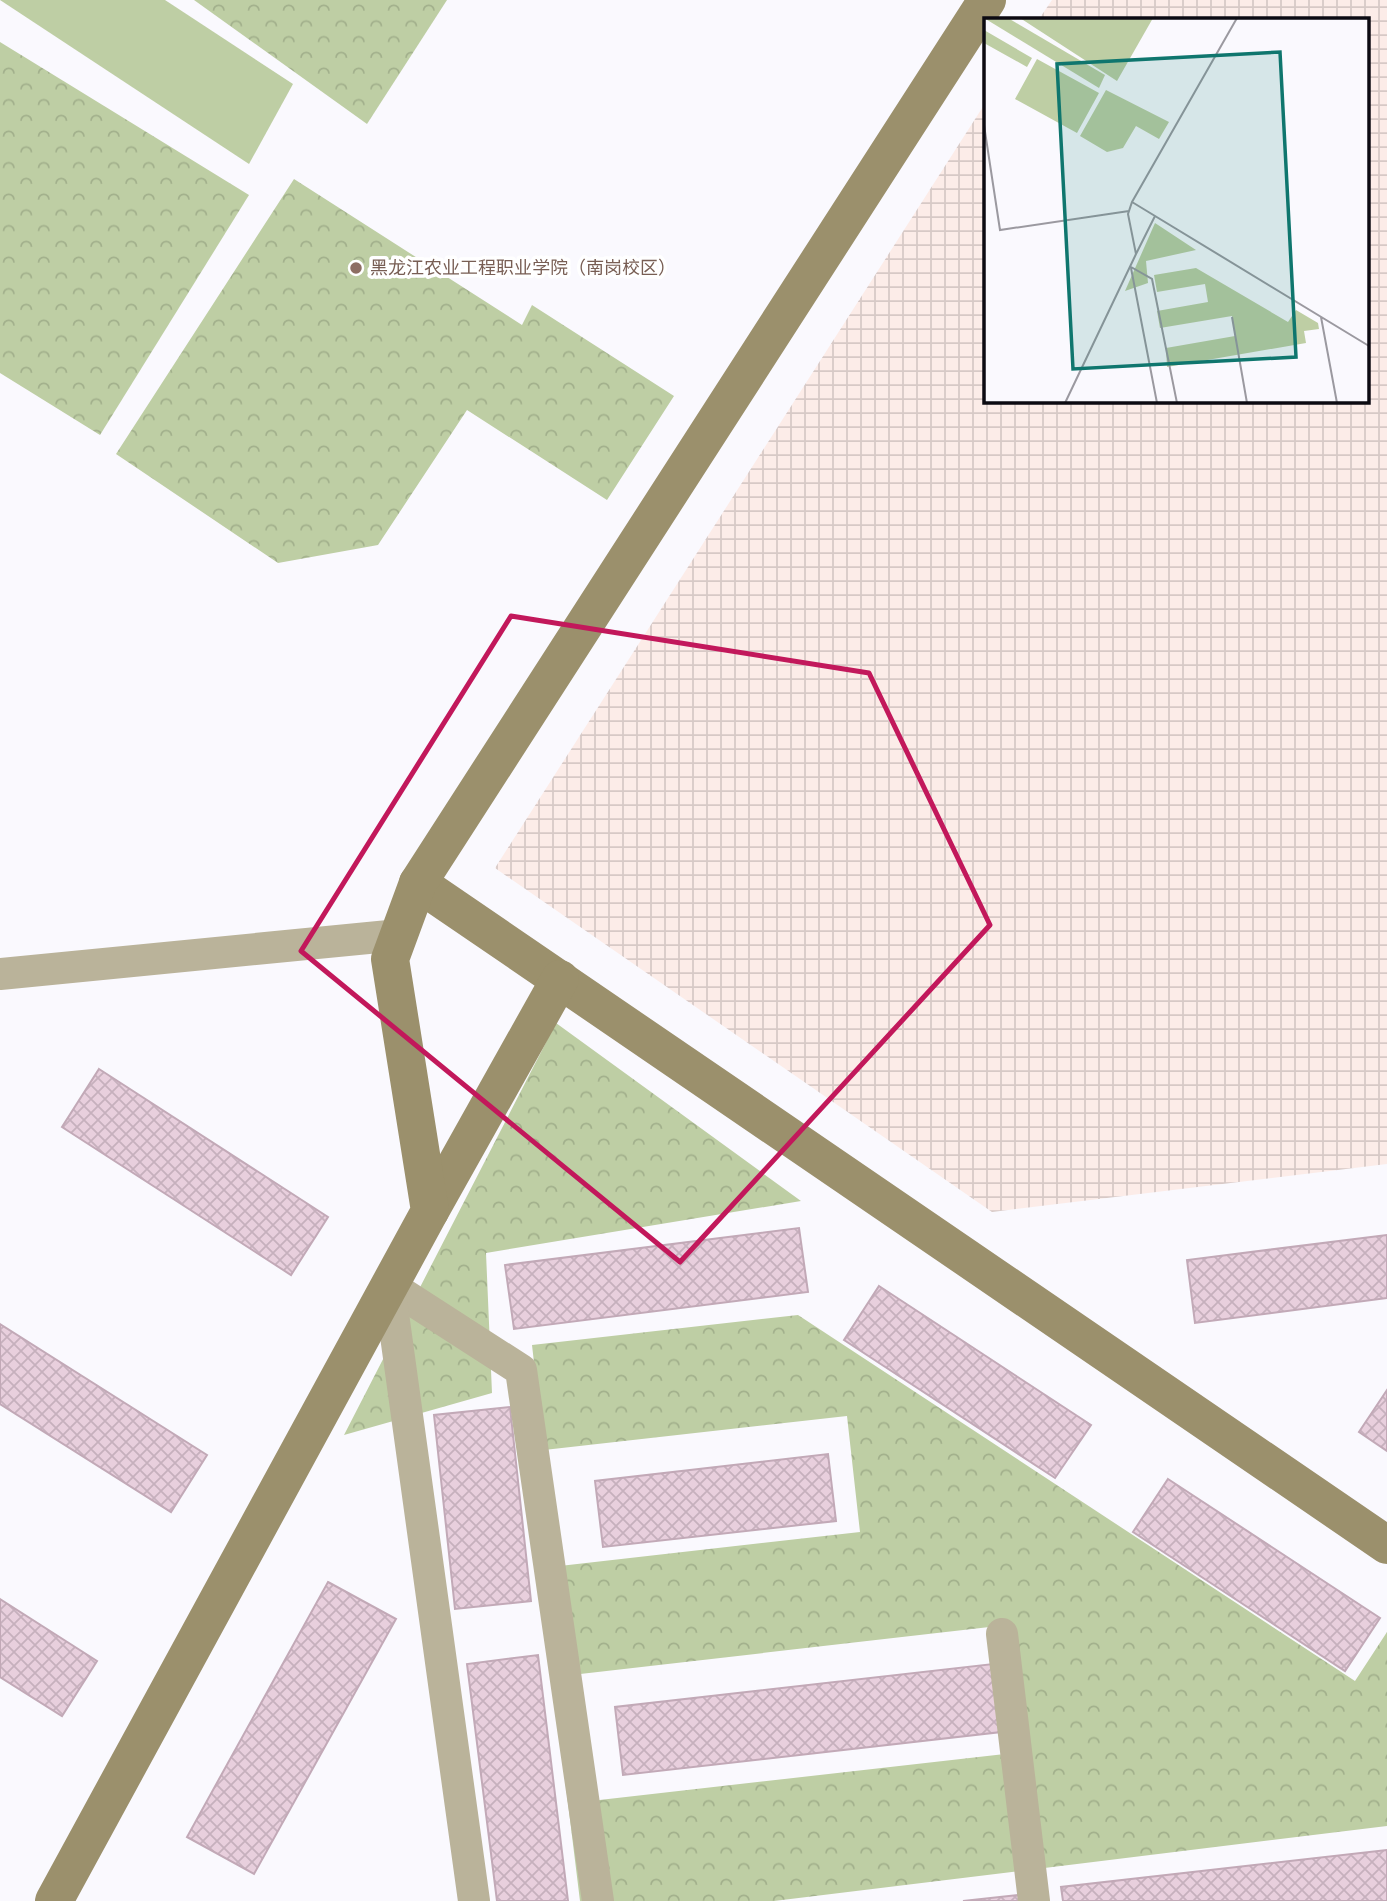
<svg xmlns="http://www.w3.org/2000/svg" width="1387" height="1901" viewBox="0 0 1387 1901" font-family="Mulish,'Noto Sans SC',sans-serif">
	<defs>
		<pattern id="industrial-grid" width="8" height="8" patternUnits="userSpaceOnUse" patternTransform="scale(1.75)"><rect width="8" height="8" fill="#fcece8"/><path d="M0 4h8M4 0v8" fill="none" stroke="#d7c9c6"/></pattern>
		<pattern id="park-crowns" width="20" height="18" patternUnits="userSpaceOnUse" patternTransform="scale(1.75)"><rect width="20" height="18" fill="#becea4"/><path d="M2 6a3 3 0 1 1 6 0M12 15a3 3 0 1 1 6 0" fill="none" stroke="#a2b08c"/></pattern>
		<pattern id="building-cross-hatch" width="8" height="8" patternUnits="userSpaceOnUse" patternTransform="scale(1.75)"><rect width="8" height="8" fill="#e8cfdd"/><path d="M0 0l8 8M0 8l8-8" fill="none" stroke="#c6b0bd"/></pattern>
	</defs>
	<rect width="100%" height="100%" fill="#faf9fe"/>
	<path fill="url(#industrial-grid)" d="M1052,0H1387V1164L992,1212L495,868L986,102V401H1368V19H1039Z"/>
	<g fill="url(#park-crowns)">
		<path d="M194,0H447L367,124Z"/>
		<path d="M0,42L249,195L100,435L0,373Z"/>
		<path d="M294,179L522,325L532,305L674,396L607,500L467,410L378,545L278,563L116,454Z"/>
		<path d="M556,1023L801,1201L486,1253L492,1393L344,1435Z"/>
		<path d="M798,1315L1355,1681L1387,1632V1826L774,1901H580L559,1730L582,1802L1022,1752L1007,1625L554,1677L542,1568L860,1532L847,1416L544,1450L532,1345Z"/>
	</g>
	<path fill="#becea4" d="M0,0H165L293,84L249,164Z"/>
	<g fill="url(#building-cross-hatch)" stroke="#c2a9b7" stroke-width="2">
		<path d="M99,1069L328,1217L291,1275L62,1127Z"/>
		<path d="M799,1228L808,1292L514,1329L505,1265Z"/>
		<path d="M1387,1235V1298L1195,1323L1187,1260Z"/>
		<path d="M879,1286L1091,1425L1055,1478L844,1340Z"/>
		<path d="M0,1324L207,1455L171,1512L0,1404Z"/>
		<path d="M1387,1390V1451L1359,1432Z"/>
		<path d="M510,1407L531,1601L455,1609L434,1415Z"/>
		<path d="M828,1454L836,1521L603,1547L595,1481Z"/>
		<path d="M1168,1479L1380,1618L1345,1671L1133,1532Z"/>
		<path d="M328,1582L396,1619L254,1874L187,1837Z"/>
		<path d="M0,1599L97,1661L62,1716L0,1677Z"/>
		<path d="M538,1655L568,1901H497L467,1664Z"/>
		<path d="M993,1664L1001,1732L623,1775L615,1707Z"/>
		<path d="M1387,1850V1901H1063L1061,1887Z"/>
		<path d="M1019,1895L1020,1901H963Z"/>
	</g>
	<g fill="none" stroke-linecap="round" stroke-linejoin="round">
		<g stroke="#bab39a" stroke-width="32">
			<path d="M0,974L399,935"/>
			<path d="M389,1285L521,1370L598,1901"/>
			<path d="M389,1285L474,1901"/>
			<path d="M1002,1634L1034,1901"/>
		</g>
		<g stroke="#9b906c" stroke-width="38">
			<path d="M418,883L1387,1545"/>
			<path d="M430,1211L560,979"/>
			<path d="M54,1901L430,1211L390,959L418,883L987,0"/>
		</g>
	</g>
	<path fill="none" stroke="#c2185b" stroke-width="5" stroke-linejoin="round" d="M511,616L869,673L990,925L680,1262L301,951Z"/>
	<circle fill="#8d6e63" stroke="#fff" stroke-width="2.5" cx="356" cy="268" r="7"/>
	<g text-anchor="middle" stroke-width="7" stroke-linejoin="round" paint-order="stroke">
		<g font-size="18" fill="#785e54" stroke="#fff" text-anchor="start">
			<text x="370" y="274">黑龙江农业工程职业学院（南岗校区）</text>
		</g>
	</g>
	<g transform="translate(984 18)">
		<rect width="385" height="385" fill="#faf9fe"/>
		<path d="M36,0H169L133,63ZM0,12L48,40L43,49L0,25ZM53,41L115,75L93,115L31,81ZM122,72L185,104L175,121L152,108L139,130L123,134L96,118ZM171,205L212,232L162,243L164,265L141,273ZM212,250L304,304L312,292L334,305L335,311L320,313L322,325L183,349L182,330L251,318L248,298L176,310L173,293L224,284L221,266L173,274L170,257Z" fill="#becea4"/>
		<path d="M0,0H24L121,57L115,70Z" fill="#becea4"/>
		<path fill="none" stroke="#9b99a0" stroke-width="2" d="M0,107L16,212L145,193M148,184L385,328M152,236L171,198M147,249L168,261L193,385M147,250L173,385M248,299L263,385M337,299L353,385M81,385L152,236L144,196L148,184L253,0"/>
		<path fill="#0f766e" fill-opacity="0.15" stroke="#0f766e" stroke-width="3.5" d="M296,34L312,339L89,351L73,46Z"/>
		<rect width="385" height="385" fill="none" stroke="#0c0a12" stroke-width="3.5"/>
	</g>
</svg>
